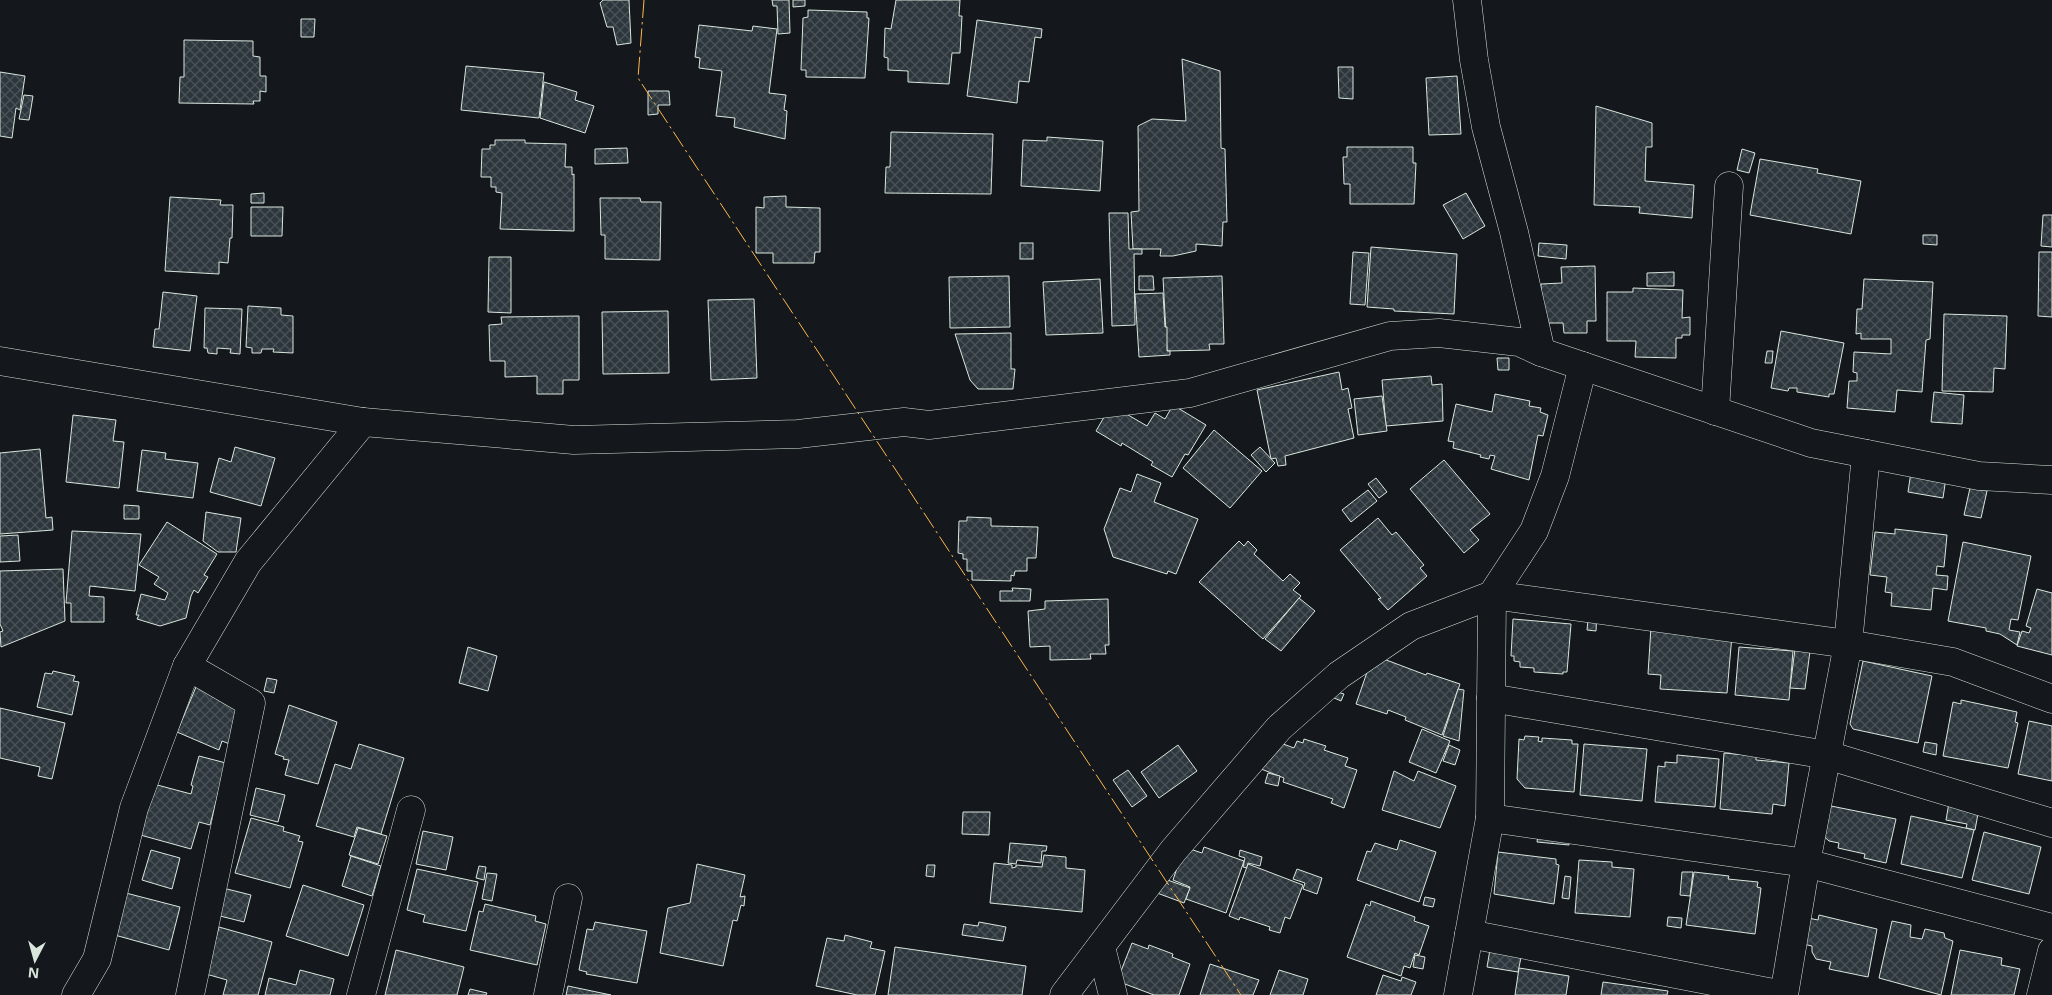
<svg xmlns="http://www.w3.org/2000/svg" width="2052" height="995" viewBox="0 0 2052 995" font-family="'Open Sans',sans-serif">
	<defs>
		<pattern id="building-cross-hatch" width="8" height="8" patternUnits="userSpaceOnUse" patternTransform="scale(1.25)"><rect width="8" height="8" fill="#2c363c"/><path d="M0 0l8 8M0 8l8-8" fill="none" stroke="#4a5358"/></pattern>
	</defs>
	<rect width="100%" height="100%" fill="#14181c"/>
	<g fill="url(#building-cross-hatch)" stroke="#d8e6dc">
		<path d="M603,0H629L631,43L617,45L613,27H607L600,3Z"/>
		<path d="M772,0H789L790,33L778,34L777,6H773Z"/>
		<path d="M793,0H805V6L793,7Z"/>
		<path d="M896,0H960L959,16H962L960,53H952L949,84L908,82V71L888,70V58L884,57L885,28L891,29Z"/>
		<path d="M808,10L867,12V18H869L865,78L806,77V70H801L803,18L808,17Z"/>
		<path d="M301,19H315L314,37H301Z"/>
		<path d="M977,20L1042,29L1041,38L1035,37L1029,82L1019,81L1017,103L967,96Z"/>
		<path d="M699,25L752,31L753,26L777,29L769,93L786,95L784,110L787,111L785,139L734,127L735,118L716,116L722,71L699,68L700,58L695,57Z"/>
		<path d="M184,40L253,41V56L260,57V76H266V92L260,91V101H253L254,104L179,103L180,77H184Z"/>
		<path d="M1182,59L1220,71L1221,148L1225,149L1227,222H1223L1222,246L1196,244V251L1173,256H1160L1161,249H1133L1131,212L1139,211L1138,126L1152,119L1186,121Z"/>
		<path d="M466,66L544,73L539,118L461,110Z"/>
		<path d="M1338,67H1353V99L1339,98Z"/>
		<path d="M0,72L25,76L20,110L16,108L12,138L0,136Z"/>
		<path d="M1457,76L1461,134L1429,135L1426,78Z"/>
		<path d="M544,82L577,92L575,100L594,106L585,133L540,118Z"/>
		<path d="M648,91H669L670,105H658V114L648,115Z"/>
		<path d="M24,95L33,96L29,120L19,119Z"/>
		<path d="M1596,106L1652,123V147H1646L1645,181L1694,185L1692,218L1639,213L1640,207L1594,205Z"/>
		<path d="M891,132L993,134L991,194L885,193L886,167H890Z"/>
		<path d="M1047,137L1103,141L1100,191L1021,186L1023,140L1047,141Z"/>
		<path d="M495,140H525V143L566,144L565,167H572V175L574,174V231L500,229L502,193L496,192V187H491V177H481L482,149H490V145H495Z"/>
		<path d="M1347,147H1413V163H1416L1414,204H1350V184H1344L1343,157H1347Z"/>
		<path d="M627,148L628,163L595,164V149Z"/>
		<path d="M1742,149L1755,153L1749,173L1737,170Z"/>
		<path d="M1760,159L1818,169L1817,173L1861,181L1851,234L1750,215Z"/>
		<path d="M264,193V203H251V194Z"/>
		<path d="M1466,193L1485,226L1463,239L1443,205Z"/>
		<path d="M786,196V207L820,208V252H815L814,263H773V253H756V207L764,208V197Z"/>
		<path d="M170,197L221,200L220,205H233L232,238H230L228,263L219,262V274L165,271Z"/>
		<path d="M600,198H640L641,202H661L660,260L605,259V235H601Z"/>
		<path d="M251,207H283L282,236H251Z"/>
		<path d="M1109,213H1128L1129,249H1142V254H1134L1135,325L1112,326Z"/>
		<path d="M2043,215H2052V247L2041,246Z"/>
		<path d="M1923,235H1937V245L1923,244Z"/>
		<rect x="1020" y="243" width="13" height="16"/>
		<path d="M1539,243L1567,245L1566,259L1538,256Z"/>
		<path d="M1371,247L1457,254L1454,314L1394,311V309L1367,307Z"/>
		<path d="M1353,252L1369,253L1365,305L1350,304Z"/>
		<path d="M2039,252H2052V317L2038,316Z"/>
		<path d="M489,257H511V313L488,312Z"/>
		<path d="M1595,266L1596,321H1587V333H1564L1563,323H1541V284L1562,283L1561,267Z"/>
		<path d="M1674,272V286H1647V273Z"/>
		<path d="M1009,276L1010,327L950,328L949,277Z"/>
		<path d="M1139,276H1153L1154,290H1139Z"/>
		<path d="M1222,276L1224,344H1209L1210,350L1167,351L1163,278Z"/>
		<path d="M1100,279L1103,333L1046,335L1043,282Z"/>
		<path d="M1864,279L1933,282L1930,339L1926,340L1922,392L1897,390L1895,412L1847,408L1849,381H1857V373L1853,372L1854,352L1891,354V339H1861V333L1856,334L1857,309H1862Z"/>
		<path d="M1633,288L1683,290L1682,318L1690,317V335H1682V338H1676V358L1635,357L1636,341H1607V292H1633Z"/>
		<path d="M163,292L197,296L190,351L153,347L155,329H159Z"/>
		<path d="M1163,293L1165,327H1167V351H1170V355L1139,357L1135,294Z"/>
		<path d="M754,299L757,378L711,380L708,300Z"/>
		<path d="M248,306L281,308V315L293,316V353L273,352L274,349H262L261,353H252V348L246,347Z"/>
		<path d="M205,308L242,309L240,354L230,353L231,349L217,348V354L208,353L207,348H204Z"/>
		<path d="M668,311L669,373L603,374L602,312Z"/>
		<path d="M1944,314L2007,316L2005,369L1994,368L1993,392L1942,391Z"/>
		<path d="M579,316V380H563V394H537V376L505,377V361H490L489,325L502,324L501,317Z"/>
		<path d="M1781,331L1844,343L1834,394H1829V397L1797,392V388H1789L1788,391L1771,388Z"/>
		<path d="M1011,333V369H1015L1013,389H978L970,380L955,334Z"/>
		<path d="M1767,351H1773L1772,363H1765Z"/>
		<path d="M1497,358H1509V370H1498Z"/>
		<path d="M1339,372L1342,390L1348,388L1352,408L1348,409L1354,438L1285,456L1286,465L1278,466L1276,458L1271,459L1257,390Z"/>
		<path d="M1431,376L1432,385L1442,384L1443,421L1386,426L1382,380Z"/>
		<path d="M1934,392L1964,395L1962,424L1931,422Z"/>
		<path d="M1495,394L1530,401L1529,406L1541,408L1540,412L1548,415L1543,436L1538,435L1529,480L1491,469L1495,456L1490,455L1489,459L1480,457L1481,455L1453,448L1454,442L1448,441L1456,404L1492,412Z"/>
		<path d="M1382,396L1387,431L1358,435L1354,399Z"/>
		<path d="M1111,405L1147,426L1155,413L1165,419L1173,405L1206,425L1188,455L1185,454L1172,477L1151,465L1153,462L1122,443L1121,446L1096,431Z"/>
		<path d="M73,415L116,420L113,441L124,442L119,488L66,482Z"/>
		<path d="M1214,430L1262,471L1230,508L1183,468Z"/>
		<path d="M235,447L275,458L261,506L210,492L219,458L231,462Z"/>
		<path d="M1260,447L1275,463L1266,472L1251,455Z"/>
		<path d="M40,449L46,518L52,517L53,530L0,534V453Z"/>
		<path d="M142,450L166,453L165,459L198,463L193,498L137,491Z"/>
		<path d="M1913,458L1948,464L1943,498L1908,492Z"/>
		<path d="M1444,460L1490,514L1470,530L1479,540L1464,553L1410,489Z"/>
		<path d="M1137,474L1161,483L1154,502L1198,519L1176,574L1168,571L1167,574L1113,557L1104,529L1120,488L1131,492Z"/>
		<path d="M1376,478L1387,492L1379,498L1368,484Z"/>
		<path d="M1970,488L1987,491L1981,518L1964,515Z"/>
		<path d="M1368,490L1377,501L1351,522L1342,510Z"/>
		<path d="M124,505L139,506V519H124Z"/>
		<path d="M206,512L241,518L236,552H218L203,541Z"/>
		<path d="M967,517L991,518V526L1038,527L1036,558H1027V571H1015L1014,576L1011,575V581L972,580V571H967V559H963V554L958,553L959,521H967Z"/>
		<path d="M1378,518L1392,535L1396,532L1424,565L1420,568L1427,576L1388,610L1378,599L1381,598L1340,550Z"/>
		<path d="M167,522L217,554L204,575L208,577L198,593L194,590L191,596L186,618L160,626L137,619L139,615H136L141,594L165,600L168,593L154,584L159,577L139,565Z"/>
		<path d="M1895,529L1947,535L1944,567L1937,566L1936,575L1948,576L1947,590L1933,588L1931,610L1891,606L1892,593L1885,592L1887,577L1870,575L1875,532L1895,534Z"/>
		<path d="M72,531L141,534L135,591L90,586L89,596L104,597V622H71V603H66Z"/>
		<path d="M18,535L20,561L0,562V536Z"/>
		<path d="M1239,541L1244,546L1248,541L1257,550L1254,554L1283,581L1290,574L1300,583L1293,590L1301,596L1263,639L1199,582Z"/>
		<path d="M1963,542L2031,556L2018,620L2011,619L2009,630L2020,632L2017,645L2000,634L1986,631V628L1948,621Z"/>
		<path d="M63,569L65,621L1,647L0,632L3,631L0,624V571Z"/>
		<path d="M1012,588L1031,589L1030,601H1000V591H1013Z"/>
		<path d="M2037,589L2052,593V655L2017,646L2022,631L2029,633L2031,628L2026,626Z"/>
		<path d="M1299,598L1315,611L1281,651L1265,639Z"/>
		<path d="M1108,599L1109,645H1105L1106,654H1090L1091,659L1050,660V646L1030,647L1028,611L1045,609V601Z"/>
		<path d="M1589,610H1597L1596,631L1587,630Z"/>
		<path d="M1513,619L1571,624L1567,672H1563V674L1534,672V668L1520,667V662L1514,661V656H1511Z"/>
		<path d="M1651,627L1732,635L1727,693L1660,689L1661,675L1648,674Z"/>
		<path d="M468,647L497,656L488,691L459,683Z"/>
		<path d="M1739,647L1793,651L1789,700L1735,695Z"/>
		<path d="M1795,649L1810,651L1805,689L1790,688Z"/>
		<path d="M1373,655L1426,675L1427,673L1460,684L1442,735L1405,720L1406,717L1388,710L1387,714L1356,704Z"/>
		<path d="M1863,661L1932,676L1918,743L1853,729L1850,724Z"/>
		<path d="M53,671L75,676L73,681L79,682L72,715L37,707L45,673L52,674Z"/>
		<path d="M267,678L277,680L274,693L264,691Z"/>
		<path d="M199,680L256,701L235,746L222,741L219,750L177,732Z"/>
		<path d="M1458,689L1464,690L1459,741L1443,736Z"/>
		<path d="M1334,691L1344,694L1341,701L1332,697Z"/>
		<path d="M1961,700L2017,712L2015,722L2018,723L2008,768L1943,756L1953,702L1961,704Z"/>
		<path d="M289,705L337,722L318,784L285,775L289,760L283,759L284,757L275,754Z"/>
		<path d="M0,708L65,723L52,779L38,776L40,767L0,758Z"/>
		<path d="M2029,721L2052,726V781L2018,774Z"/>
		<path d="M1422,729L1450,741L1436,773L1409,762Z"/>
		<path d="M1525,736L1539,737L1538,741L1542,742V738L1572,740V744H1578L1574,792L1525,788L1517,779L1519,739L1524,740Z"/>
		<path d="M1267,738L1294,748L1297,741L1303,743L1304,739L1326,746L1324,750L1348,758L1345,766L1357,770L1344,808L1331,803L1333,799L1283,782L1284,778L1256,767Z"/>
		<path d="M1925,742L1937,744L1936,755L1923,752Z"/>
		<path d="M359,744L404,758L381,834L357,827L354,837L316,826L335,764L351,769Z"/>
		<path d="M1584,744L1647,749L1642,801L1580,795Z"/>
		<path d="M1178,745L1197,771L1159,798L1141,772Z"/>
		<path d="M1449,745L1460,750L1455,765L1443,761Z"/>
		<path d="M1724,753L1756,756V760L1789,763L1785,806L1773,804L1772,814L1720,809Z"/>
		<path d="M1677,755L1719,759L1715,807L1655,802L1658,766L1665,767V762L1677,763Z"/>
		<path d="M199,756L226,763L210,825L199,822L191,849L133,833L146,782L191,794L193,786L191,785Z"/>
		<path d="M1128,770L1147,796L1132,807L1113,780Z"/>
		<path d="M1394,771L1414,781L1418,771L1456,786L1440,828L1382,810Z"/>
		<path d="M1268,773L1280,776L1278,786L1265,783Z"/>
		<path d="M256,788L285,795L278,822L250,815Z"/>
		<path d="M1950,797L1980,803L1975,830L1966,828L1967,824L1946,820Z"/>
		<path d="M1826,805L1896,819L1886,863L1864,858L1865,854L1838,848L1839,843L1829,841L1820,833Z"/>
		<path d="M963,812H990L989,835L962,834Z"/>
		<path d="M1911,816L1974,830L1962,878L1901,864Z"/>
		<path d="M251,818L284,827L283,831L300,836L298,841L303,842L290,888L235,873Z"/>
		<path d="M358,828L387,836L378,864L349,855Z"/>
		<path d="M1539,828L1570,831L1569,845L1537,842Z"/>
		<path d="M423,831L453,837L446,870L416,864Z"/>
		<path d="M1984,832L2041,847L2029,894L1972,880Z"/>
		<path d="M1400,840L1436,852L1419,902L1357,880L1367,851L1371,852L1375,843L1397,850Z"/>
		<path d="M1010,843L1047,846L1046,851H1042L1041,863L1017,860L1016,864L1008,863Z"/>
		<path d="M1184,847L1202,853L1204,847L1244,861L1226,913L1186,899L1190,887L1173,880Z"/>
		<path d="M151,850L180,858L172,889L142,880Z"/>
		<path d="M1240,850L1262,857L1260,866L1248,863L1247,868L1243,867L1245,858L1239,856Z"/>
		<path d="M1498,852L1556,859V864L1559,865L1554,904L1494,894Z"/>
		<path d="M1044,855L1066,857V868L1085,870L1082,912L990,903L994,863L1012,865V868L1016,867V865L1042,867Z"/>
		<path d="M351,856L381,866L372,896L342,886Z"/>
		<path d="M1579,860L1612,862V867L1634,869L1630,917L1575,913Z"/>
		<path d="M697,864L745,875L740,897L745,896L744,906L741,905L737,921L733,920L723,966L660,953L668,908L690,903Z"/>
		<path d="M1248,864L1303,885L1290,919L1285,917L1280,933L1269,930L1270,927L1240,917L1239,920L1229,916Z"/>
		<path d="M927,865H935L934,877L926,876Z"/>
		<path d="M479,866L486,867L484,880L476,878Z"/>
		<path d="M417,869L478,882L466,931L423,922L425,915L407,910Z"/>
		<path d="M1297,869L1322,878L1317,894L1303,889L1305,883L1293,879Z"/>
		<path d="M1682,872H1693L1690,896L1680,895Z"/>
		<path d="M1694,872L1729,876L1728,879L1758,882L1757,887L1761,888L1755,934L1686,925Z"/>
		<path d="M487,873L497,874L492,901L482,899Z"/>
		<path d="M1565,876L1571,877L1569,899L1562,898Z"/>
		<path d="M1162,878L1190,888L1184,903L1157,893Z"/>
		<path d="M303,885L364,905L348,956L286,936Z"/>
		<path d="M223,888L251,895L244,922L216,915Z"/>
		<path d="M122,892L180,907L169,950L111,934Z"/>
		<path d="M1425,897L1435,899L1433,907L1423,905Z"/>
		<path d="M1371,901L1415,917L1414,921L1429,926L1419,955L1415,953L1410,968L1404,966L1401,976L1347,957L1366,904L1370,906Z"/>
		<path d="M485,904L536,916L535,921L546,924L537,965L470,950L479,911L483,912Z"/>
		<path d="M1819,915L1877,929L1868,977L1829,969L1831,962L1816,959L1812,952V946L1803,944L1808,918L1818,920Z"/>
		<path d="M1668,917L1682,918L1681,928L1667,926Z"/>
		<path d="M1892,921L1911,925L1910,937L1922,939L1925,929L1944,933L1945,938L1953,941L1941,995L1879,978Z"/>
		<path d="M595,922L647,931L637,983L586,974L587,972L579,970L587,929L593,930Z"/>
		<path d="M979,922L1006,927L1003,941L962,935L964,924L978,926Z"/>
		<path d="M219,927L272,942L258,995H223L227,980L206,974Z"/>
		<path d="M845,935L872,942L870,948L885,951L875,995H857L816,986L827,938L844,941Z"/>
		<path d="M1492,938L1524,943L1518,972L1487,967Z"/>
		<path d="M1132,943L1148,949L1149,945L1173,954L1172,957L1190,964L1179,995H1154L1117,981Z"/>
		<path d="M895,947L1026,966L1022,995H888Z"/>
		<path d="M396,950L464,967L457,995H385Z"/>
		<path d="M1960,950L2002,958L2001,965L2020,969L2014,995H1951Z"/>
		<path d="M1415,955L1425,957L1423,969L1413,967Z"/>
		<path d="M1210,964L1259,980L1253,995H1200Z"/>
		<path d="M1519,968L1569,976L1566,995H1515Z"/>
		<path d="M300,970L334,979L330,995H265L269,978L296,985Z"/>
		<path d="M1279,970L1308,979L1303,995H1270Z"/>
		<path d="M1383,975L1401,981L1402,977L1416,982L1411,995H1376Z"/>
		<path d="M1603,982L1668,991L1667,995H1601Z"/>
		<path d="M568,986L611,995H566Z"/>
		<path d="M470,989L487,993L486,995H468Z"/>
	</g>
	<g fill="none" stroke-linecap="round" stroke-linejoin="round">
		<defs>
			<g id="minor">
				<path d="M1467,0L1474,60L1486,127L1514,232L1541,352"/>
				<path d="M0,361L363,422L574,440L798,434L904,422L929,425L1190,393L1390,336L1439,333L1519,342L1541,352L1811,443L1979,476L2052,480"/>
				<path d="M1715,411L1729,186"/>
				<path d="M187,666L251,703L190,995"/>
				<path d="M1491,698L1827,755L2052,823"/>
				<path d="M1490,818L1492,595L1534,531L1555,476L1583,366"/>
				<path d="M1469,934L1784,995"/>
				<path d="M1101,947L1113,995"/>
				<path d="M76,995L97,959L134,808L187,666L248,562L363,422"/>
				<path d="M361,995L411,810"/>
				<path d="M548,995L568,898"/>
				<path d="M1064,995L1173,851L1279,728L1339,675L1411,626L1492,595L1848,644L1953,662L2052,699"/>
				<path d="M1458,995L1490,818L1806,863L2052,928"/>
				<path d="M1784,995L1806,863L1848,644L1866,454"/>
				<path d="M2041,995L2052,951"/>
			</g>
		</defs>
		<use href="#minor" stroke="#d8e6dc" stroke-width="29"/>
		<use href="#minor" stroke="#14181c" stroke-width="28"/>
		<path stroke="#ffb74d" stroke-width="1" stroke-dasharray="18 4 2.5 4" stroke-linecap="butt" d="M644,0L638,78L1241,995"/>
	</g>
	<g transform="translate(35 960) rotate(186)" stroke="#14181c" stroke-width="4" paint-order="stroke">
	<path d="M0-4L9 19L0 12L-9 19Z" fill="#d8e6dc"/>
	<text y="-8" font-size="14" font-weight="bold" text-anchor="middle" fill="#d8e6dc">N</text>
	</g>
</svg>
